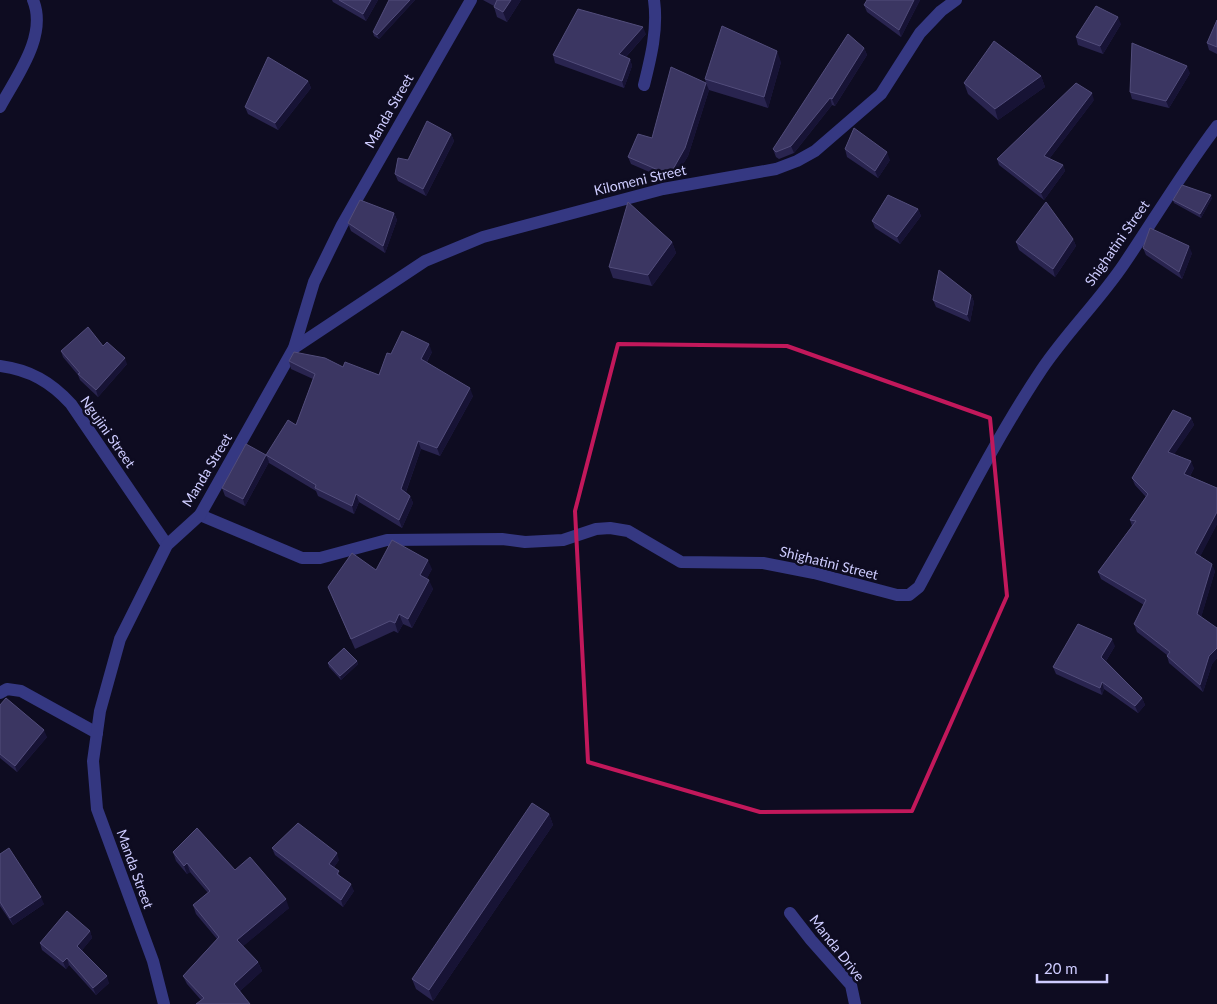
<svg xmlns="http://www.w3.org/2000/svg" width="1217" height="1004" viewBox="0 0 1217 1004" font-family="Lato,sans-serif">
	<rect width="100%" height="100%" fill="#0e0c21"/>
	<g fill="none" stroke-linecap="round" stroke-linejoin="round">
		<g stroke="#353882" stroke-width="12">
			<path d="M644,85C651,57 658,29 654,0"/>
			<path d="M0,107C16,77 48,36 33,0"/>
			<path d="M294,348L425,261L483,237L663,189L776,169L797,161L815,151L881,94L920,33L941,11L956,0"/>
			<path d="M0,366C30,370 51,382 71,404L167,545"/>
			<path d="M200,515L302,558H320L387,540L502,539L525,542L563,540L596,529L610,528L628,531L681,562L763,563L814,573L897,595H909L919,587C958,514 996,438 1042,369C1067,332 1099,301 1124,264C1155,218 1183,171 1217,126"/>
			<path d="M0,693L7,689L21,691L97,733"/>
			<path d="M790,913L811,940L851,985L855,1004"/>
			<path d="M164,1004L153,961L97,809L93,761L100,711L120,639L167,545L200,515L294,348L314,282L342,225L471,0"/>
		</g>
	</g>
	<g fill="#29244f">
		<path d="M332,0H378L366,21L333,2Z"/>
		<path d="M389,0H415L379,39L374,36L373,32Z"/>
		<path d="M483,0H521L507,22L497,17L494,7V6Z"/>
		<path d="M920,0L901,37L867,12L864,5Z"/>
		<path d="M1217,20V54L1209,50L1207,43Z"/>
		<path d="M1121,24L1103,54L1078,45L1076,37Z"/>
		<path d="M646,34L626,57L630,59L632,66L624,88L555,63L553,55Z"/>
		<path d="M864,48L867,55L835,106L832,105L794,153L779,159L776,157L773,149Z"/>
		<path d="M781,62L768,108L709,90L688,156L674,179L668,180L631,164L628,157L652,138L706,83L705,79Z"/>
		<path d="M1190,73L1169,108L1132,99L1130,92Z"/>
		<path d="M1041,76L1045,87L998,120L968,94L964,83Z"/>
		<path d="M308,81L311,88L278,130L248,114L245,107Z"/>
		<path d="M1094,100L1049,159L1063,165L1065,171L1044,200L999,165L997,159Z"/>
		<path d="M451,134L454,141L426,196L398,181L395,174L408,160Z"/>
		<path d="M845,149L890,160L878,178L847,157Z"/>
		<path d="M1212,198L1201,218L1174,203L1173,200Z"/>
		<path d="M918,209L921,216L900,244L875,228L872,221Z"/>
		<path d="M394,213L397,220L385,253L351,231L348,223Z"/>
		<path d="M1073,239L1076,246L1055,277L1019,250L1016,242Z"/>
		<path d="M672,242L676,253L652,286L613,278L609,267Z"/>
		<path d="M1143,248L1192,253L1182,279L1146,255Z"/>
		<path d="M971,295L974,302L970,322L936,307L933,300Z"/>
		<path d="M61,351L127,364L98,397L80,380L78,375L63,357Z"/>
		<path d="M432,352L427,362L473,396L440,456L421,449L406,492L410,496L413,503L402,528L359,502L354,514L318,496L316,491L269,463L266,455L296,425L313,379L291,369L289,361L343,367L379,375L391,354Z"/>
		<path d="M1191,418L1194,425L1174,454L1194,468L1190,476L1217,488V524L1200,556L1215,571L1201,617L1217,628V658L1212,664L1203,692L1169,663L1167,656V655L1137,632L1134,624L1144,605L1101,579L1098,572L1132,526L1130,520L1146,497L1135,485L1132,478Z"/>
		<path d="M266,455L269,462L245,506L225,496L222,488Z"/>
		<path d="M432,569L427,578L433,589L412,628L403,624L398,633L394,631L355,649L328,587L376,570Z"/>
		<path d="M1115,646L1106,661L1142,698L1145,705L1138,713L1104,689L1102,695L1056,674L1053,667Z"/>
		<path d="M357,661L358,664L341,680L329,667L328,663Z"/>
		<path d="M0,705L47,737L17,772L0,758Z"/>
		<path d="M549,814L553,825L433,1001L416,989L412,979Z"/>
		<path d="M272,848L339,860L334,867L341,877L354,891L343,907L275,855Z"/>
		<path d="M173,852L235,870L289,908L243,946L258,962L262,971L240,991L201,1000L187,984L183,976L217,939L196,914L193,905L208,893L190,872L187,874L176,861Z"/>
		<path d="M0,854L44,904L13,925L0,906Z"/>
		<path d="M90,931L92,938L82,950L109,983L96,995L69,965L66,969L42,950L40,943Z"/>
	</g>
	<g fill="#171335">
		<path d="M371,0H378L366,21L363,14Z"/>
		<path d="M410,0H415L379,39L377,35Z"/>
		<path d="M511,0H521L507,22L503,12Z"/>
		<path d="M914,0H920L901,37L899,30Z"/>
		<path d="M1118,17L1121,24L1103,54L1100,46Z"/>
		<path d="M643,27L646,34L622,61L619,54Z"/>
		<path d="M864,48L867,55L835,106L832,99Z"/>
		<path d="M777,51L781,62L768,108L764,97Z"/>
		<path d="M630,59L632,66L624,88L622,81Z"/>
		<path d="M1187,66L1190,73L1169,108L1166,101Z"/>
		<path d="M1041,76L1045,87L998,120L995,109Z"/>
		<path d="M308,81L311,88L278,130L275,123Z"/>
		<path d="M706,83L709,90L688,156L674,179L672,171Z"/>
		<path d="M1092,93L1094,100L1046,163L1044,156Z"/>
		<path d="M830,98L832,105L794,153L791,146Z"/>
		<path d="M451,134L454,141L426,196L423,189Z"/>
		<path d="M887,152L890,160L878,178L875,171Z"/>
		<path d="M1063,165L1065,171L1044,200L1041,193Z"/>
		<path d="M1211,195L1212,198L1201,218L1200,214Z"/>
		<path d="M918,209L921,216L900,244L897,237Z"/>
		<path d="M394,213L397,220L385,253L383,246Z"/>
		<path d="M1073,239L1076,246L1055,277L1053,269Z"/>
		<path d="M672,242L676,253L652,286L648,275Z"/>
		<path d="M1189,246L1192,253L1182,279L1179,272Z"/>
		<path d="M971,295L974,302L970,322L967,315Z"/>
		<path d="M429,344L432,352L424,366L421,359Z"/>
		<path d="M125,358L127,364L98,397L96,390Z"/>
		<path d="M470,388L473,396L440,456L437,448Z"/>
		<path d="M1191,418L1194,425L1171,459L1168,452Z"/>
		<path d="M418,441L421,449L404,497L401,489Z"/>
		<path d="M266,455L269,462L245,506L243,499Z"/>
		<path d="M1191,461L1194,468L1187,481L1184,474Z"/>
		<path d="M356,494L359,502L354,514L352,506Z"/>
		<path d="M410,496L413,503L402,528L399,520Z"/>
		<path d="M1217,512V524L1198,561L1195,553Z"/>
		<path d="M428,560L432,569L424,584L420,575Z"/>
		<path d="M1212,564L1215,571L1200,621L1197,614Z"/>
		<path d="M429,580L433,589L412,628L408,619Z"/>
		<path d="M399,614L403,624L398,633L395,623Z"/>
		<path d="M1112,639L1115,646L1104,664L1101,657Z"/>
		<path d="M1217,648V658L1212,664L1203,692L1200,685L1209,656Z"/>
		<path d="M357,661L358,664L341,680L340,676Z"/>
		<path d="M1102,682L1104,689L1102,695L1100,688Z"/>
		<path d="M1142,698L1145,705L1138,713L1135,706Z"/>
		<path d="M44,730L47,737L17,772L15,766Z"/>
		<path d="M549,814L553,825L433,1001L429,990Z"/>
		<path d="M337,853L339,860L332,870L329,864Z"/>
		<path d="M187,863L190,872L187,874L184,866Z"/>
		<path d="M351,884L354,891L343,907L341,900Z"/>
		<path d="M41,897L44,904L13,925L10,918Z"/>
		<path d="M286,899L289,908L240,949L237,940Z"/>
		<path d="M90,931L92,938L80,953L77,946Z"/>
		<path d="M67,958L69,965L66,969L63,962Z"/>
		<path d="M258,962L262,971L238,993L234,984Z"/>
		<path d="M107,976L109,983L96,995L93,988Z"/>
	</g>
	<g fill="#3b3662" stroke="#524d7b">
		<path d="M339,0H371L363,14Z"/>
		<path d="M389,0H410L377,35L373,32Z"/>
		<path d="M497,0H511L503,12L494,7Z"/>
		<path d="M867,0H914L899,30L864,5Z"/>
		<path d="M1096,6L1118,17L1100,46L1076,37Z"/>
		<path d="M578,9L643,27L619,54L630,59L622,81L553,55Z"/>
		<path d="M1217,20V47L1207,43Z"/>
		<path d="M722,26L777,51L764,97L705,79Z"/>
		<path d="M848,34L864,48L832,99L830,98L791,146L776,152L773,149Z"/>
		<path d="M994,41L1041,76L995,109L964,83Z"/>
		<path d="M1132,43L1187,66L1166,101L1130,92Z"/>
		<path d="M268,57L308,81L275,123L245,107Z"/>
		<path d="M671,67L706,83L685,148L672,171L665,173L628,157L638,134L652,138Z"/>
		<path d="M1076,83L1092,93L1044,156L1063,165L1041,193L997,159Z"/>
		<path d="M427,121L451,134L423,189L395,174L398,158L408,160Z"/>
		<path d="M854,128L887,152L875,171L845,149Z"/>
		<path d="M1182,185L1211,195L1200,214L1173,200Z"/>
		<path d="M888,195L918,209L897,237L872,221Z"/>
		<path d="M360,200L394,213L383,246L348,223Z"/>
		<path d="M628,202L672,242L648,275L609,267Z"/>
		<path d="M1046,202L1073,239L1053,269L1016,242Z"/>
		<path d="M1150,228L1189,246L1179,272L1143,248Z"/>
		<path d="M939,270L971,295L967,315L933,300Z"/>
		<path d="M88,327L103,346L107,342L125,358L96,390L78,374L80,373L61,351Z"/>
		<path d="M402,331L429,344L421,359L470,388L437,448L418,441L401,489L410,496L399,520L356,494L352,506L315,488L316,485L266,455L288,420L296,425L315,374L289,361L294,352L325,358L343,367L345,362L379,375L387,353L391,354Z"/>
		<path d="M1173,410L1191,418L1168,452L1191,461L1184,474L1217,488V512L1195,553L1212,564L1197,614L1217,628V648L1209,656L1200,685L1167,656L1170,652L1134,624L1146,600L1098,572L1136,521L1130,520L1148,494L1132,478Z"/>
		<path d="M246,444L266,455L243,499L222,488Z"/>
		<path d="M392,540L428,560L420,575L429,580L408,619L399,614L395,623L390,621L351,639L328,587L352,553L376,570Z"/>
		<path d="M1078,624L1112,639L1101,657L1142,698L1135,706L1102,682L1100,688L1053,667Z"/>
		<path d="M344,648L357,661L340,676L328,663Z"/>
		<path d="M6,698L44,730L15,766L0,754V705Z"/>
		<path d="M532,803L549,814L429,990L412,979Z"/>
		<path d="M298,823L337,853L329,864L339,871L337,874L351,884L341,900L272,848Z"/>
		<path d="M197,828L235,870L250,857L286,899L237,940L258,962L234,984L250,1004H196L204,998L183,976L219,937L193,905L210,891L187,863L184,866L173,852Z"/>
		<path d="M9,848L41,897L10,918L0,902V854Z"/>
		<path d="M67,911L90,931L77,946L107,976L93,988L67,958L63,962L40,943Z"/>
	</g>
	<path fill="none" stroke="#c2185b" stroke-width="4" stroke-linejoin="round" d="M618,344L787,346L990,418L1007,596L912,811L760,812L588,762L575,511Z"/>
	<g text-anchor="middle" stroke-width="5" stroke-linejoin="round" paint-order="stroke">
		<g font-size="14" fill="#ceccff" stroke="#0e0c21">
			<text transform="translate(389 111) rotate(-60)" y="5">Manda Street</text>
			<text transform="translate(640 180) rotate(-13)" y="5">Kilomeni Street</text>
			<text transform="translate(1117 243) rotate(-55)" y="5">Shighatini Street</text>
			<text transform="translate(108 432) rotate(55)" y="5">Ngujini Street</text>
			<text transform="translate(207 470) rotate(-59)" y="5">Manda Street</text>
			<text transform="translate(829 563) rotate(14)" y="5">Shighatini Street</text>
			<text transform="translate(135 869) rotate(70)" y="5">Manda Street</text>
			<text transform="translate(837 948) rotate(52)" y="5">Manda Drive</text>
		</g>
	</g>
	<path d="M1037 974v8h70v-8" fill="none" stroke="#ceccff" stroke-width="2.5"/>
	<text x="1044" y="974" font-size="15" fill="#ceccff" stroke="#0e0c21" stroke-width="4" paint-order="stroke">20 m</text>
</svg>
